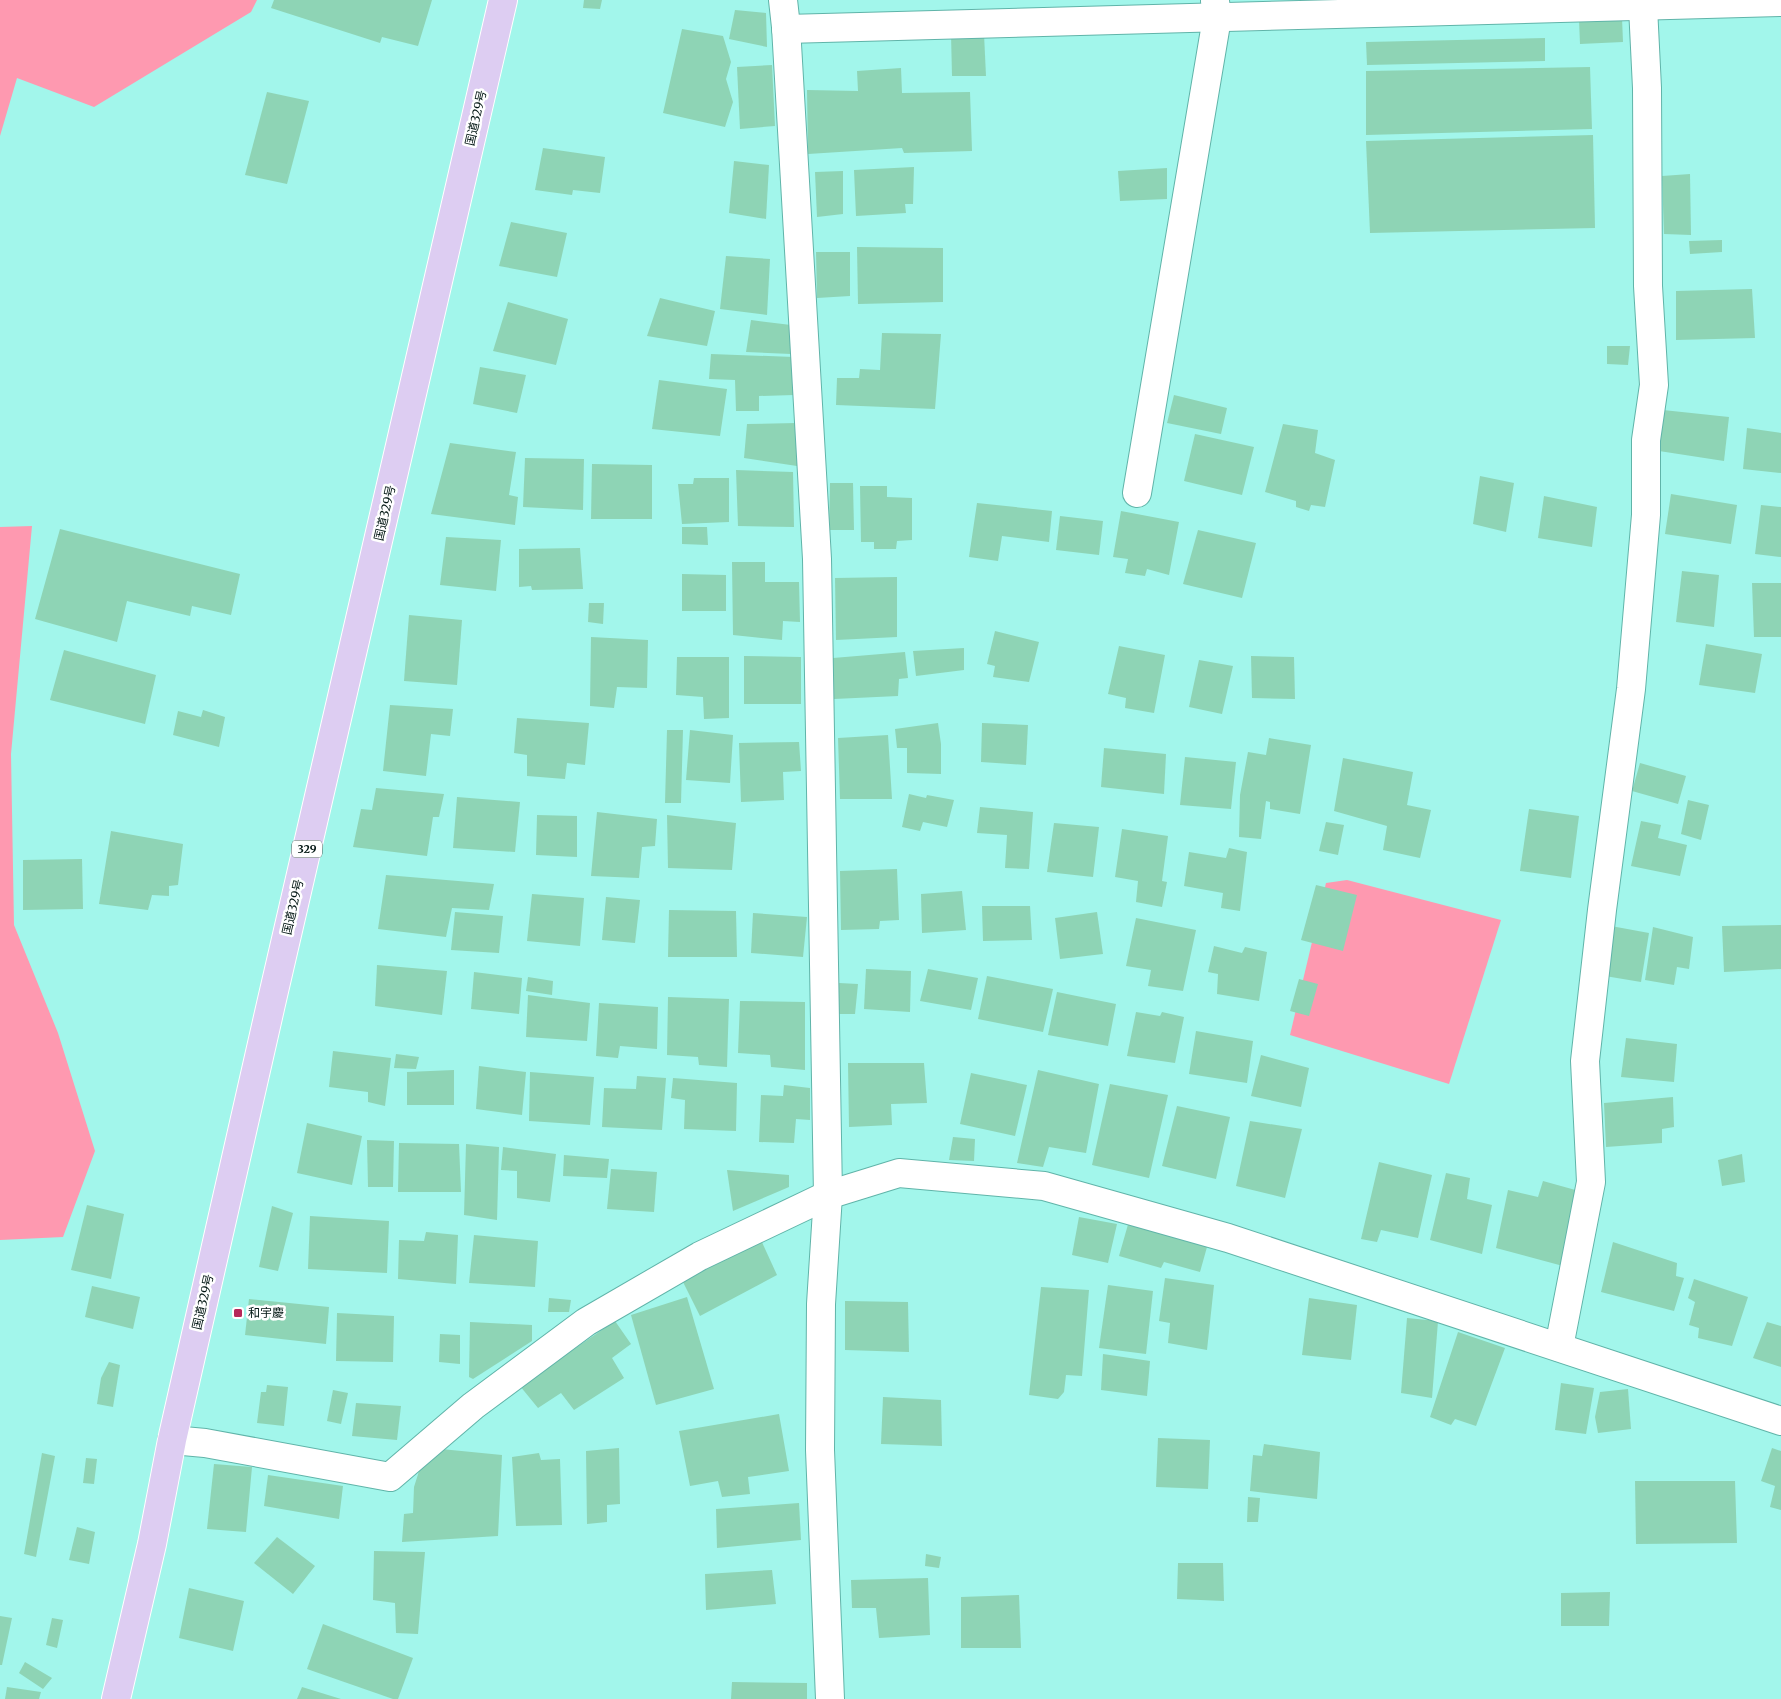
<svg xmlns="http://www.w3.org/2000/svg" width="1781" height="1699" viewBox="0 0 1781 1699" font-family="Merriweather,'Noto Sans JP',serif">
	<rect width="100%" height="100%" fill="#a2f6eb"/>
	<g fill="#fe99b0">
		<path d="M0,0H257L251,12L94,107L17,78L0,136Z"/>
		<path d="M32,526L11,754L14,925L58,1033L95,1151L63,1237L0,1240V527Z"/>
		<path d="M1347,880L1501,920L1449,1084L1290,1035L1326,883Z"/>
	</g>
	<g fill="#8ed4b5">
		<path d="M274,0H432L418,46L382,37L380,43L271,8Z"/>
		<path d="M584,0H602L600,9L583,8Z"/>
		<path d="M735,10L766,13L767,47L729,39Z"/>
		<path d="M1622,18L1623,42L1580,44L1579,20Z"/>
		<path d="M682,29L723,36L731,62L726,79L733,102L725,127L663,113Z"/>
		<path d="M951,34H984L986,76H952Z"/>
		<path d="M1545,38V61L1367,65L1366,42Z"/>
		<path d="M772,65L775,126L740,129L737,67Z"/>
		<path d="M1590,67L1592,129L1366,135V71Z"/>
		<path d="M901,68L902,93L970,92L972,151L904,153L902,148L808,154L807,90L858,91L857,71Z"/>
		<path d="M267,92L309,101L287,184L245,175Z"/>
		<path d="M1593,135L1595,228L1370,233L1366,141Z"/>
		<path d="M543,148L605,157L600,193L573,190L572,195L535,190Z"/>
		<path d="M734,161L769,165L766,219L729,213Z"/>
		<path d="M914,167L913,204H905L906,213L856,216L854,170Z"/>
		<path d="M1167,168V199L1120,201L1118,171Z"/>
		<path d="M843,171V214L817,217L815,172Z"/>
		<path d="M1690,174L1691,235L1664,234L1662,176Z"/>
		<path d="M511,222L567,233L557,277L499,266Z"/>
		<path d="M1722,240V252L1690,254L1689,241Z"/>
		<path d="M857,247L943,248V302L858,304Z"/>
		<path d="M816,252H850V296L817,298Z"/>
		<path d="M726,256L770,259L767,315L720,309Z"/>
		<path d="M1752,289L1755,338L1676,340V291Z"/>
		<path d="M660,298L715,311L707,346L647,336Z"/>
		<path d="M508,302L568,319L556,365L493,351Z"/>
		<path d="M751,320L791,325V354L746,352Z"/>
		<path d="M882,333L941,334L935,409L836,405L837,378H859L860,369L880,370Z"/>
		<path d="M1607,346H1630L1628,365L1607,364Z"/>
		<path d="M711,354L794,357V395L759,396V411H736L735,380L709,379Z"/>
		<path d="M480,367L526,375L517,413L473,404Z"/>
		<path d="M659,380L727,389L720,436L652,429Z"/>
		<path d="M1174,395L1227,408L1221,434L1167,423Z"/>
		<path d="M1663,410L1729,417L1724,461L1659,451Z"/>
		<path d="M796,423L797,466L744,458L747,424Z"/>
		<path d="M1283,424L1318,430L1315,453L1335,460L1325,507L1311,505L1309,511L1296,507V501L1265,492Z"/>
		<path d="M1747,428L1781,433V473L1743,469Z"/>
		<path d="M1195,434L1254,447L1242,495L1184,481Z"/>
		<path d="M450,443L516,452L509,495L518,497L515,525L431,514Z"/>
		<path d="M525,458L584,459L583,510L523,507Z"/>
		<path d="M592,464L652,465V519H591Z"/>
		<path d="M736,470L793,472L794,527L738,526Z"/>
		<path d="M1480,476L1514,483L1506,532L1473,524Z"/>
		<path d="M694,478H729V522L682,524L678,484H693Z"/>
		<path d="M830,483H853L854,530H829Z"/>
		<path d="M860,486H887V497L912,498V540L897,541L896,549H874V542H861Z"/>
		<path d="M1671,494L1737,505L1731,544L1665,534Z"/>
		<path d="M1544,496L1597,507L1592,547L1538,538Z"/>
		<path d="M977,503L1052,511L1049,542L1002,536L998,561L969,557Z"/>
		<path d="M1761,505L1781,507V557L1755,554Z"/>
		<path d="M1121,511L1179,522L1169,575L1147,569L1145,576L1125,573L1128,559L1113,557Z"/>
		<path d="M1060,516L1103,521L1099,555L1056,550Z"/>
		<path d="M682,527H707L708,545L682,544Z"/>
		<path d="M60,529L240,574L231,615L192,606L190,616L127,601L117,642L35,619Z"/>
		<path d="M1198,530L1256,543L1242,598L1183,584Z"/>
		<path d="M446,537L501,540L496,591L440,585Z"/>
		<path d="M580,548L583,589L532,590L531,586L519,587V549Z"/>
		<path d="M732,562H765V582H799L800,622L783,621L782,640L733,635Z"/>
		<path d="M1682,571L1719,575L1714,627L1676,622Z"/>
		<path d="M682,574L726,575V611H682Z"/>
		<path d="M897,577V637L836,640L835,578Z"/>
		<path d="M1752,583H1781V637H1754Z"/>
		<path d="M589,603H604L603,624L588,622Z"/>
		<path d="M409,615L462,620L457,685L404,681Z"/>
		<path d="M995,631L1039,642L1029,682L993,677L995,666L987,664Z"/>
		<path d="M591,637L648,640L647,688L617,687L614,708L590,706Z"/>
		<path d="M1706,644L1762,654L1755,693L1699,685Z"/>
		<path d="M1119,646L1165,655L1154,713L1125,708L1126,698L1108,694Z"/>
		<path d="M964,648V670L916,676L913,651Z"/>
		<path d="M64,650L156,675L145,724L50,700Z"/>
		<path d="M905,652L908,678L899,679L898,696L834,699L833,658Z"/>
		<path d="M744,656L801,657V704H744Z"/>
		<path d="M1251,656L1294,657L1295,699L1252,698Z"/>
		<path d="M677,657H729V718L704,719L703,697L676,695Z"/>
		<path d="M1199,660L1233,666L1222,714L1189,707Z"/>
		<path d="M390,705L453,709L450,736L431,734L426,776L383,771Z"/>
		<path d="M203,710L225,717L219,747L173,735L178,711L201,717Z"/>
		<path d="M517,718L589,723L585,765L567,763L565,779L527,776V755L514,753Z"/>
		<path d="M938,723L941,744V774L907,773V748H897L895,729Z"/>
		<path d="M982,723L1028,725L1026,765L981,762Z"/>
		<path d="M667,730H683L681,803H665Z"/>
		<path d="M690,730L733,735L730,783L686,780Z"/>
		<path d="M888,735L892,799H840L838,738Z"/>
		<path d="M1269,738L1311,745L1300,814L1270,809V802L1266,801L1261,839L1239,837L1240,795L1248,752L1266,755Z"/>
		<path d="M799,742L801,771L783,772L784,800L741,802L739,743Z"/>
		<path d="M1104,748L1166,754L1164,794L1101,787Z"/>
		<path d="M1185,757L1236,762L1231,809L1180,805Z"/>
		<path d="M1343,758L1413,772L1407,805L1431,810L1420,858L1383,850L1387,826L1334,811Z"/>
		<path d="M1640,763L1686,776L1678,804L1632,791Z"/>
		<path d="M376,788L444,794L439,817H433L427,856L353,847L361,809L372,810Z"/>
		<path d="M909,794L926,798L927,795L954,800L947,827L923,822L920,831L902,827Z"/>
		<path d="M457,797L520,802L515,852L453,848Z"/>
		<path d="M1688,800L1709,805L1701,840L1681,834Z"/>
		<path d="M980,807L1033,812L1029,869L1005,868L1007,835L977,833Z"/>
		<path d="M1529,809L1579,816L1571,878L1520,871Z"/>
		<path d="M597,812L657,819L655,846L642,847L639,878L591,876Z"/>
		<path d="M537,815L577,816V857L536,855Z"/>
		<path d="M667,815L736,823L732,870L668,868Z"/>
		<path d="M1641,821L1661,825L1658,838L1687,845L1680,876L1631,866Z"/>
		<path d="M1326,822L1344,825L1338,855L1319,851Z"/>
		<path d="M1054,823L1099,827L1093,877L1047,872Z"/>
		<path d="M1122,829L1168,836L1162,881L1167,882L1162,907L1136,902L1138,881L1115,877Z"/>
		<path d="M111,831L183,844L178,885L169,886V896L152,895L148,910L99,904Z"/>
		<path d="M1229,848L1247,852L1240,911L1221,908L1223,893L1184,886L1189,852L1226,858Z"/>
		<path d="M82,859L83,909L23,910V860Z"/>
		<path d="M897,869L899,920L880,921L879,929L841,930L840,871Z"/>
		<path d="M386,875L494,884L489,910L452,908L446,937L378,929Z"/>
		<path d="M1316,885L1357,895L1343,951L1301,940Z"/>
		<path d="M962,891L966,930L922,933L921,894Z"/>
		<path d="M532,894L584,898L580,946L527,941Z"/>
		<path d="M606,897L640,900L635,943L602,940Z"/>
		<path d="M982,906H1030L1032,940L983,941Z"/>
		<path d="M669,910L736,911L737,957H668Z"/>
		<path d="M455,912L503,916L499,953L451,950Z"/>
		<path d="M1097,912L1103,954L1060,959L1055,918Z"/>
		<path d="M753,913L807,917L803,957L751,953Z"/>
		<path d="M1136,918L1196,930L1183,991L1148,986L1151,970L1126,966Z"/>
		<path d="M1781,925V969L1724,972L1722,926Z"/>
		<path d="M1611,926L1649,933L1641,982L1605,976Z"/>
		<path d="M1653,927L1693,937L1689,969L1677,967L1674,985L1645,980Z"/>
		<path d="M1214,946L1242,953L1245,947L1267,952L1259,1001L1217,994L1218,974L1208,972Z"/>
		<path d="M377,965L447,971L442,1015L375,1006Z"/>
		<path d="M866,969L911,971L910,1012L864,1009Z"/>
		<path d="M928,969L978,978L971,1010L920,1001Z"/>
		<path d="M474,972L522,978L519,1014L471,1009Z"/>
		<path d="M987,976L1053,989L1043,1032L978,1019Z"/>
		<path d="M528,977L553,981L552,995L526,991Z"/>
		<path d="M1299,979L1318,984L1309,1016L1290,1011Z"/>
		<path d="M839,983L858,984L855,1014H839Z"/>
		<path d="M1057,992L1116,1004L1108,1046L1048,1035Z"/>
		<path d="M528,995L590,1003L587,1041L526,1037Z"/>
		<path d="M668,997L729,999L727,1067L699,1065L698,1057L667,1055Z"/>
		<path d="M740,1001L805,1002V1070L771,1067L770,1055L738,1053Z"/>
		<path d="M599,1003L658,1007L657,1049L620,1046L618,1058L596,1056Z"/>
		<path d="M1136,1012L1160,1016L1162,1012L1184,1017L1175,1063L1127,1056Z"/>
		<path d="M1196,1031L1253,1041L1247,1083L1189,1074Z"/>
		<path d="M1626,1038L1677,1044L1674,1082L1621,1077Z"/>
		<path d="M333,1051L391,1058L385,1106L368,1102V1092L329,1087Z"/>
		<path d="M396,1054L419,1057L416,1069L394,1068Z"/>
		<path d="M1261,1055L1309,1068L1301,1107L1251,1096Z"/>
		<path d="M848,1063H924L927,1103L891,1104L892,1125L849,1127Z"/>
		<path d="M479,1066L526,1072L522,1115L476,1109Z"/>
		<path d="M454,1070V1105H407V1072Z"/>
		<path d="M1038,1070L1099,1084L1086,1153L1049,1147L1043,1167L1017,1163Z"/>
		<path d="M530,1072L594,1077L590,1125L529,1121Z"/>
		<path d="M971,1073L1027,1085L1015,1136L960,1124Z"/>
		<path d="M637,1076L666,1078L662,1130L602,1127L604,1088L636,1089Z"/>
		<path d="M673,1078L737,1083L736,1131L684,1129L685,1100L671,1098Z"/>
		<path d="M1110,1084L1168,1095L1149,1178L1092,1165Z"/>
		<path d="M784,1085L810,1088V1120L796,1119L794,1143L759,1142L761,1095L783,1096Z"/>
		<path d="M1673,1097L1674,1127L1662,1129V1143L1606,1147L1604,1103Z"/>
		<path d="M1177,1106L1230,1117L1216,1179L1162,1166Z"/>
		<path d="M1250,1121L1302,1129L1285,1198L1236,1186Z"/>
		<path d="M307,1123L362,1136L352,1185L297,1173Z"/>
		<path d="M953,1137L975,1139L974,1161L949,1160Z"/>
		<path d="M367,1140L394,1141L393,1187H368Z"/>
		<path d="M399,1143L459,1144L461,1192H398Z"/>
		<path d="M466,1144L499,1147L497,1220L464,1215Z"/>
		<path d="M503,1147L556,1154L550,1202L517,1198V1171L501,1170Z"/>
		<path d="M1742,1154L1745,1182L1722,1186L1718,1160Z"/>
		<path d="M564,1155L609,1159L607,1178L563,1176Z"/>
		<path d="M1379,1162L1432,1175L1418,1238L1381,1230L1377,1242L1361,1239Z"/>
		<path d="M611,1169L657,1172L654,1212L607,1209Z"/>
		<path d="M727,1170L789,1175V1187L733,1211Z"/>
		<path d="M1446,1173L1470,1178L1467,1199L1492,1205L1482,1254L1430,1240Z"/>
		<path d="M1543,1181L1579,1191L1563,1266L1496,1248L1508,1190L1538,1197Z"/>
		<path d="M87,1205L124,1214L111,1279L71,1270Z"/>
		<path d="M272,1206L293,1213L278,1271L259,1267Z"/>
		<path d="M310,1216L389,1221L387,1273L308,1269Z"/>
		<path d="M1079,1217L1117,1224L1108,1263L1072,1255Z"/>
		<path d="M1129,1221L1207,1247L1200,1272L1164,1262L1161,1268L1119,1256Z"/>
		<path d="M426,1232L458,1235L456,1284L398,1279L399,1240L424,1241Z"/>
		<path d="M474,1235L538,1241L535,1287L469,1283Z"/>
		<path d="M761,1240L777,1275L700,1316L681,1278Z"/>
		<path d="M1613,1242L1677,1263L1676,1276L1684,1278L1674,1311L1601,1292Z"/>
		<path d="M1165,1278L1214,1285L1207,1350L1168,1343L1170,1323L1159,1321Z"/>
		<path d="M1694,1279L1748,1297L1732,1346L1698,1338L1699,1328L1689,1325L1695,1302L1688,1298Z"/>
		<path d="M1108,1285L1153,1291L1146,1354L1099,1348Z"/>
		<path d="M92,1286L140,1297L133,1329L85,1317Z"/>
		<path d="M1041,1287L1089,1290L1082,1376L1066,1375L1064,1392L1058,1399L1029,1395Z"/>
		<path d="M687,1297L714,1389L656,1405L631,1315Z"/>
		<path d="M549,1298L571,1300L569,1312H548Z"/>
		<path d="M1309,1298L1357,1305L1351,1360L1302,1355Z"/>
		<path d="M249,1299L329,1307L326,1344L245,1335Z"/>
		<path d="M845,1301L908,1302L909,1352L845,1350Z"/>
		<path d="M337,1313L394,1316L393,1362L336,1361Z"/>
		<path d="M1407,1318L1438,1321L1432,1398L1401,1393Z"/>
		<path d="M615,1321L631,1344L612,1358L624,1378L574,1410L561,1393L538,1408L520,1386Z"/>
		<path d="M470,1322L532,1325V1341L473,1379L469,1377Z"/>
		<path d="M1767,1322L1781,1326V1367L1753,1358Z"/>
		<path d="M1458,1332L1505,1348L1476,1426L1455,1419L1451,1425L1430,1417Z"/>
		<path d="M440,1334L460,1335V1364L439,1362Z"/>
		<path d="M1103,1354L1150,1361L1147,1396L1101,1390Z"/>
		<path d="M109,1362L120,1365L113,1407L97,1404L101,1378Z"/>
		<path d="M1561,1383L1594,1388L1586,1434L1555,1430Z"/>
		<path d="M267,1385L288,1387L284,1426L257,1423L261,1392H266Z"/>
		<path d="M1628,1389L1631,1429L1598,1433L1595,1417L1600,1392Z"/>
		<path d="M333,1390L348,1393L341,1424L327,1421Z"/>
		<path d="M883,1397L941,1400L942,1446L881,1444Z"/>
		<path d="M356,1403L401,1406L397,1440L352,1436Z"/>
		<path d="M779,1414L789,1471L748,1477L750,1494L722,1497L718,1481L690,1486L679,1431Z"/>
		<path d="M1158,1438L1210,1440L1208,1489L1156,1487Z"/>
		<path d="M1264,1444L1320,1452L1317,1499L1250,1491L1253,1455L1262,1456Z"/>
		<path d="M619,1448L620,1504L607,1505V1522L587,1524L586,1451Z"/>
		<path d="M1772,1448L1781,1451V1510L1770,1507L1775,1486L1761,1481Z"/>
		<path d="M441,1449L502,1455L498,1536L402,1542L404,1514L413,1513L414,1487L420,1468Z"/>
		<path d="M42,1453L55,1456L36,1557L24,1554Z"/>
		<path d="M539,1453L541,1460L560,1459L562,1525L516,1526L512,1457Z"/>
		<path d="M86,1458L97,1459L94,1484L83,1483Z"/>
		<path d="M214,1464L252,1467L246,1532L207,1529Z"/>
		<path d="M268,1475L343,1486L339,1519L264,1506Z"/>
		<path d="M1635,1481H1735L1737,1543L1636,1544Z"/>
		<path d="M1248,1497L1260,1498L1258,1522H1247Z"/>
		<path d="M799,1503L801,1540L717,1548L716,1509Z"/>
		<path d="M77,1527L95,1532L89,1564L69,1560Z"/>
		<path d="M277,1537L315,1566L293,1594L254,1563Z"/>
		<path d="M374,1551L425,1552L418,1634L396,1633L395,1603L373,1600Z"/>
		<path d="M926,1554L941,1557L939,1568L925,1566Z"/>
		<path d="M1178,1563H1223L1224,1601L1177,1599Z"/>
		<path d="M772,1570L776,1604L706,1610L705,1574Z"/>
		<path d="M928,1578L930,1635L879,1638L876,1608H852L851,1580Z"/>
		<path d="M189,1588L244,1601L233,1651L179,1638Z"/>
		<path d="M1610,1592L1609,1626H1561V1593Z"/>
		<path d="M1019,1595L1021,1648H961V1597Z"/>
		<path d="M0,1616L12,1618L2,1665H0Z"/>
		<path d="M52,1618L63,1620L57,1648L46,1645Z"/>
		<path d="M323,1624L413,1658L398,1699H393L307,1669Z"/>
		<path d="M25,1662L52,1678L43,1689L19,1673Z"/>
		<path d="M732,1682L807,1683V1699H731Z"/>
		<path d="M7,1687L41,1692L39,1699H5Z"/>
		<path d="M302,1687L341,1699H297Z"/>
	</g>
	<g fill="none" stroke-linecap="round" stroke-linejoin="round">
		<defs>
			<g id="minor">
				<path d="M783,0L786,27L817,559L828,1195L821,1304L820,1450L830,1699"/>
				<path d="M786,29L1781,2"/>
				<path d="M1137,493L1217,18L1215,1"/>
				<path d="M1559,1347L1591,1182L1585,1061L1602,910L1631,689L1646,515V440L1654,385L1648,286L1647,88L1643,7"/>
				<path d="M172,1440L205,1443L390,1477L473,1406L586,1322L700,1256L828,1195L899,1173L1044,1186L1228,1238L1781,1421"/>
			</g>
			<path id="highway" d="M116,1699L152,1544L172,1440L271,1004L503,0"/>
		</defs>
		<use href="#minor" stroke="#60b4a9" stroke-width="30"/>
		<use href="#highway" stroke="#fff" stroke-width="30"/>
		<use href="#minor" stroke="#fff" stroke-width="28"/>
		<use href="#highway" stroke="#ddcdf2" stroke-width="28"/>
	</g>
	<rect fill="#b6285a" stroke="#fff" stroke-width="2" x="233" y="1308" width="10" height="10" rx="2.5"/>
	<g text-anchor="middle" stroke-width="5" stroke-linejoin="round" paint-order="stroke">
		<rect fill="#fff" stroke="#4c5b59" stroke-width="1" x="292" y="840.5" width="30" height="17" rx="4"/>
		<g font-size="11" font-weight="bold" fill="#001512">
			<text x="307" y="853">329</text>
		</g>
		<g font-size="12" fill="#001512" stroke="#fff">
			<text transform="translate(476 118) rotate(-77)" y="4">国道329号</text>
			<text transform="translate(385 513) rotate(-77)" y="4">国道329号</text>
			<text transform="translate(293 907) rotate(-77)" y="4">国道329号</text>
			<text transform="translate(203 1302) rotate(-77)" y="4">国道329号</text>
		</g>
		<g font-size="12" fill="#001512" stroke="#fff" text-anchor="start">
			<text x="248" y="1317">和宇慶</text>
		</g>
	</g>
</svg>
